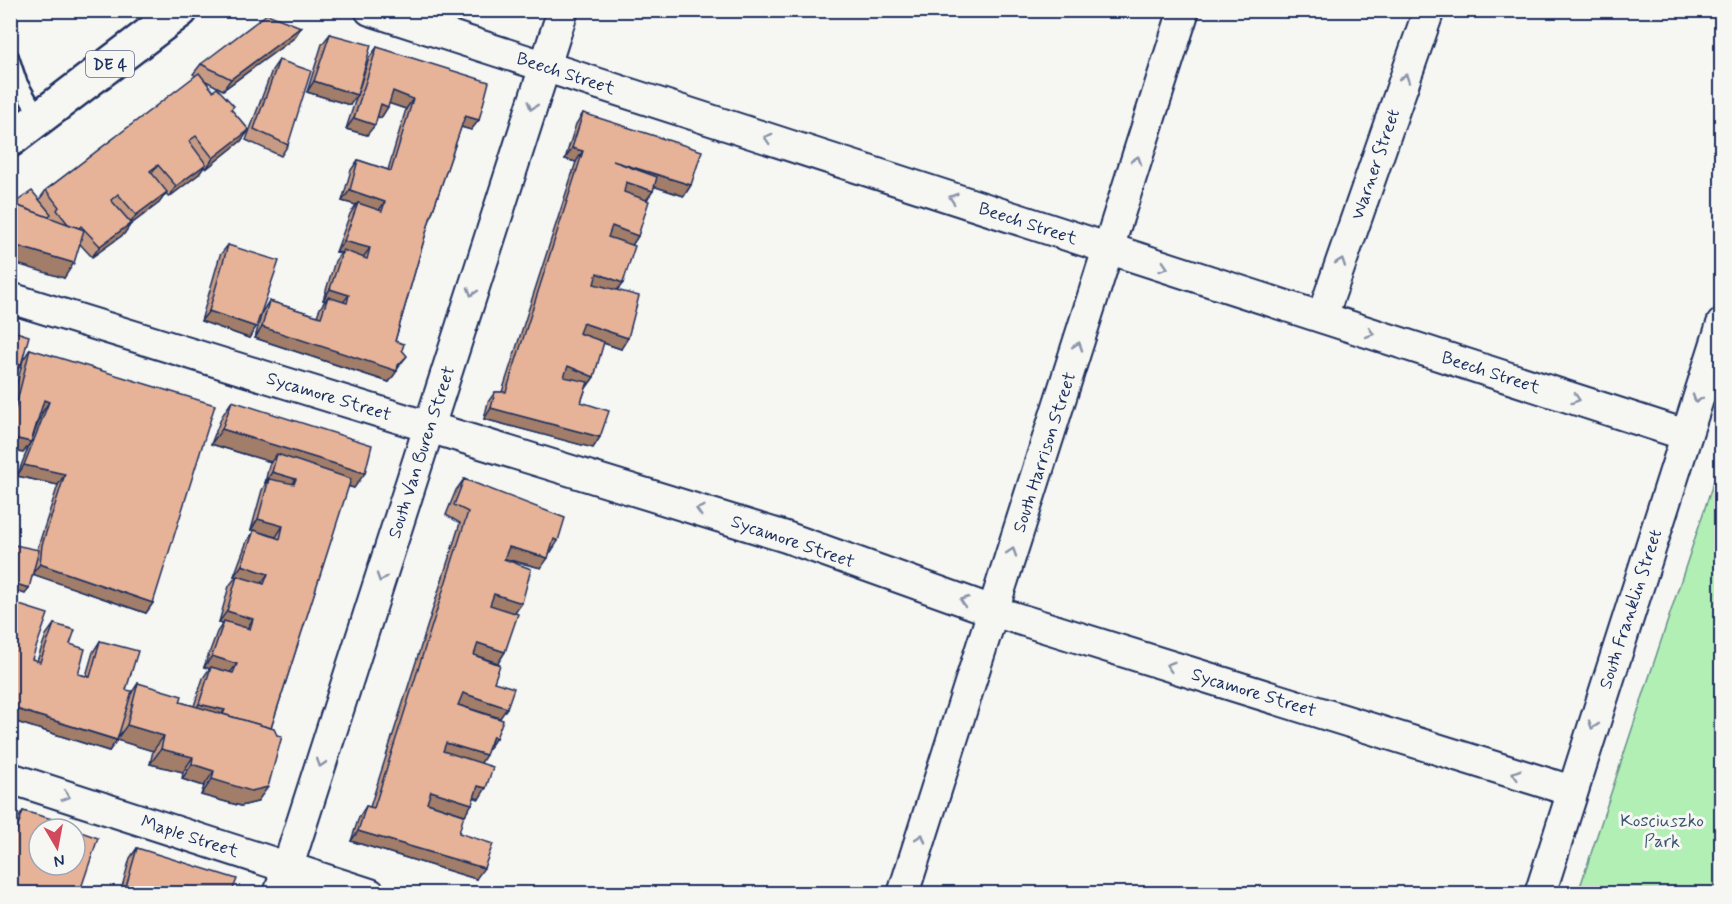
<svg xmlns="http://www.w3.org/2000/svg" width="1732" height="904" viewBox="0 0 1732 904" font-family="Mynerve,sans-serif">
	<rect width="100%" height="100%" fill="#f6f6f2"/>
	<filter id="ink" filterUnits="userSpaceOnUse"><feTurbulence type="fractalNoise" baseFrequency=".0167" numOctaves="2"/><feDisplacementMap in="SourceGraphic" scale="12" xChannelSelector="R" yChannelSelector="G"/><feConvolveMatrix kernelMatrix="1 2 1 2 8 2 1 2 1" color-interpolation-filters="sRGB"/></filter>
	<g filter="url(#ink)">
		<path fill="#b1efb5" stroke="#668f8a" stroke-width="1.5" d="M1721,459V893H1578Z"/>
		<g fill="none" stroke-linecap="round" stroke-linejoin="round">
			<defs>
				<path id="service" d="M10,56L19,83L39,118"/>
				<g id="minor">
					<path d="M370,10L1686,435"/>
					<path d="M10,298L786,537L993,611L1572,791"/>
					<path d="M1322,317L1429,10"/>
					<path d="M10,778L370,894"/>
					<path d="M279,894L563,10"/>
					<path d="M903,894L1184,10"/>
					<path d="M1540,894L1722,324"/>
				</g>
				<path id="primary" d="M10,140L181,10"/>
			</defs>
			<use href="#service" stroke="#1b2f5e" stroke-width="20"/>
			<use href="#minor" stroke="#1b2f5e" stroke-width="34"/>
			<use href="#primary" stroke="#1b2f5e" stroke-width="38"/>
			<use href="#service" stroke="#f6f6f2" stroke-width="15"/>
			<use href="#minor" stroke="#f6f6f2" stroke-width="30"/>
			<use href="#primary" stroke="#f6f6f2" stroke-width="33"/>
		</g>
		<g fill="#c69a83" stroke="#1b2f5e" stroke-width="1.5" fill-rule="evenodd">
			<path d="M301,27L294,38L223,90L204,80L213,91L231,110L249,130L241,141L206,169L204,167L199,174L169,197L166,193L159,203L130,225L124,234L92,257L80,244L64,278L13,204L39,200L46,190L196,76L193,74L201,64Z"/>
			<path d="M330,34L350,105L307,92L322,44Z"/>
			<path d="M377,47L479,120L471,130L461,127L430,219L395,341L402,350L399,367L389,382L255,338L262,312L269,301L317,316L320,308L325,301L323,300L335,261L341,253L336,252L350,214L356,205L342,201L351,170L358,160L388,170L406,109L389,103L381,118L377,116L367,135L346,129L369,58Z"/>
			<path d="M279,60L288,145L281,156L246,140L272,70Z"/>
			<path d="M583,113L691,185L684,196L654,186L653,191L646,201L638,236L632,245L617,290L621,349L603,343L594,377L586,388L581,402L600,437L593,448L484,419L488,402L495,392H502L576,162L565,159L576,124Z"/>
			<path d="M228,245L256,327L249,338L201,321L220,255Z"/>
			<path d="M30,349L153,603L146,613L33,574L25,594L37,550L58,485L17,476L30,443L23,453L10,450V410L23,360ZM40,412L42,413L32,439Z"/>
			<path d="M232,401L354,488L348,486L271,728L257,802L241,806L201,795L204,786L182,779L183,772L150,764L153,751L117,740L109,751L10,720V606L13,603L32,659L37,661L46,635L54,624L70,644L78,674L86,676L93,652L100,641L126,690L131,694L138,683L180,702L194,706L203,678L210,668L204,667L217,632L223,623L219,622L229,586L236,577L234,576L247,541L254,531L251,530L262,490L266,483H265L269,465L271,462L211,444L222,416Z"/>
			<path d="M464,479L558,541L551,552L550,551L541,568L504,559L522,603L515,613L505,652L498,663L474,655L458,705L489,748L481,763L479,799L474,797L465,815L452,811L459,833L476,879L351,841L359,817L366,806L370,807L460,523L446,515L456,490Z"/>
			<path d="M23,811L73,829L10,894V838L16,821Z"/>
			<path d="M137,848L231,894H120L130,858Z"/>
		</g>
		<g fill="#a17d6a" stroke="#1b2f5e" stroke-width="1.5">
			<path d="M301,27L294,38L223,90L231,79Z"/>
			<path d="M314,81L357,95L350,105L307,92Z"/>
			<path d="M393,91L413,99L406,109L385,102Z"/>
			<path d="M381,104L388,107L381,118L374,115Z"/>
			<path d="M465,116L479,120L471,130L458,126Z"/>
			<path d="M354,118L375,125L367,135L346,129Z"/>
			<path d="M249,130L241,141L206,169L213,158Z"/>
			<path d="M572,148L583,151L576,162L565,159Z"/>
			<path d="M613,161L691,185L684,196L606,171Z"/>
			<path d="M206,164L199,174L169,197L176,186Z"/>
			<path d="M158,165L150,176V171Z"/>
			<path d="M626,182L653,191L645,202L619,193Z"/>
			<path d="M350,190L385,202L377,213L358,203L356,205L342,201Z"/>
			<path d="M167,192L159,203L130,225L124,234L92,257L100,246L130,224L136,215Z"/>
			<path d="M612,226L638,236L631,247L604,237Z"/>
			<path d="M344,241L370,248L362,259L343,250L341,253L336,252Z"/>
			<path d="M10,244L74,263L64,278L10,262Z"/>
			<path d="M597,273L623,283L615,293L590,283Z"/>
			<path d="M330,289L349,295L341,305L328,297L325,301L323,300Z"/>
			<path d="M209,311L256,327L249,338L201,321Z"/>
			<path d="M583,323L628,338L621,349L575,333Z"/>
			<path d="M262,327L398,365L407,356L395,371H397L389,382L255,338Z"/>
			<path d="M10,362L21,365L10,380Z"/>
			<path d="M568,366L594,377L586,388L560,377Z"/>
			<path d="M44,400L49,402L42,413L37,411Z"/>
			<path d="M491,408L600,437L593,448L484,419Z"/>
			<path d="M222,429L365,473L354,488L275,463L277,454L271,462L211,444Z"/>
			<path d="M10,437L31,442L23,453L10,450Z"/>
			<path d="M24,465L65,474L58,485L17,476Z"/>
			<path d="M272,472L296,479L289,489L269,479L266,483H265Z"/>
			<path d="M258,519L283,526L276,537L251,530Z"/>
			<path d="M509,547L548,558L541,568L502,558Z"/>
			<path d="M40,564L153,603L146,613L32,574Z"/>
			<path d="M242,565L268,574L260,585L234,576Z"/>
			<path d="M10,582L29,588L25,594L10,589Z"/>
			<path d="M494,594L522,603L514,613L486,605Z"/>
			<path d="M227,611L253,619L246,630L219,622Z"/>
			<path d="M478,643L505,652L498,663L471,654Z"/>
			<path d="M212,656L237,664L229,674L204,667Z"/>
			<path d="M463,693L507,708L500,718L455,704Z"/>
			<path d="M199,704L225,710L217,720L191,715Z"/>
			<path d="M10,707L116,740L127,725L164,736L153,751L117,740L109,751L10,720Z"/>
			<path d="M493,736L496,738L489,748Z"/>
			<path d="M446,743L486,755L479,766L439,753Z"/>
			<path d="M161,749L193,757L183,772L150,764Z"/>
			<path d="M192,764L214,771L204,786L182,779Z"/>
			<path d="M212,779L268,787L257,802L241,806L201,795Z"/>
			<path d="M478,786L486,788L479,799L470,796Z"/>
			<path d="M431,791L472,804L465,815L424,802Z"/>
			<path d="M358,831L484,868L476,879L351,841Z"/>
			<path d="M126,887L147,894H121Z"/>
		</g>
		<g fill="#e6b398" stroke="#1b2f5e" stroke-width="1.5">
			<path d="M267,14L301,27L231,79L201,64Z"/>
			<path d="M330,34L371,45L357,95L314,81Z"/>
			<path d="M377,47L489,82L479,120L465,116L430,219L395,341L404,344L402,350L407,356L398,365L397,371L262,327L269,301L321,317L328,297L347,303L349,295L330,289L343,250L367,259L370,248L344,241L358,203L382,211L385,202L350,190L358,160L391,171L413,99L393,91L388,107L381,104L375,125L354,118Z"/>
			<path d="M279,60L311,71L288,145L254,129Z"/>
			<path d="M199,73L213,91L217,88L234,106L231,109L249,130L213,158L196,136L189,141L206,164L176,186L158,165L150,171L167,192L136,215L118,194L111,200L131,223L100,246L81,226L79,228L68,224L57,210L59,207L46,190Z"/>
			<path d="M583,113L702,151L691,185L613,161L657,177L653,191L626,182L624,192L649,201L638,236L612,226L608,237L635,246L623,283L597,273L594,284L639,296L628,338L583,323L579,333L604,342L594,377L568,366L564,377L588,382L581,402L609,411L600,437L491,408L495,392H506L583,151L572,148Z"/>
			<path d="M32,191L51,214L48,217L13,204Z"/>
			<path d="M10,203L84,230L74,263L10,244Z"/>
			<path d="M228,245L279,261L256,327L209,311Z"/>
			<path d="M10,330L29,336L21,365L10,362Z"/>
			<path d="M30,349L215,405L153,603L40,564L42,545L65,474L24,465L49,402L44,400L31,442L10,437V430Z"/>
			<path d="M232,401L372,445L365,473L222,429Z"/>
			<path d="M277,454L351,479L271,728L223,714L225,710L199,704L211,667L233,673L237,664L212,656L224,621L250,629L253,619L227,611L237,576L264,584L268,574L242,565L254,530L280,539L283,526L258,519L269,479L294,484L296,479L272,472Z"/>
			<path d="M464,479L565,518L558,541L554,539L548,558L509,547L504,559L531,569L522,603L494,594L490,605L518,614L505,652L478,643L474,655L500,665L494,682L514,688L507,708L463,693L458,705L503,720L496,738L493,736L486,755L446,743L443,751L493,767L486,788L478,786L472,804L431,791L427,803L464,815L459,833L493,844L484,868L358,831L366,806L374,808L468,512L454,505Z"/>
			<path d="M10,544L39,550L29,588L10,582Z"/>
			<path d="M13,603L48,614L32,659L40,662L54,624L75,630L70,644L85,649L78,674L90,677L100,641L138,651L126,690L132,691L117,740L10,707V610Z"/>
			<path d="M138,683L182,696L180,702L274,729L277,735L282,736L268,787L251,791L212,779L214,771L192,764L193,757L161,749L164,736L127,725Z"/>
			<path d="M23,811L74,825L73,829H39V865H75V830L98,838L79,894H10V850Z"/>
			<path d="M137,848L237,879L231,894H147L126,887Z"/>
		</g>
		<defs><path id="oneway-chevron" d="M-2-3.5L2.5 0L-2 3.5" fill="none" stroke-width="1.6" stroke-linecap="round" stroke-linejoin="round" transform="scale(1.5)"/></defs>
		<g stroke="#8892a8">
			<use href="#oneway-chevron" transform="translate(1405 78) rotate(-71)"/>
			<use href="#oneway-chevron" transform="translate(532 106) rotate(108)"/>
			<use href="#oneway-chevron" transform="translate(768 138) rotate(-162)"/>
			<use href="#oneway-chevron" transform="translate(1137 160) rotate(-72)"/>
			<use href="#oneway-chevron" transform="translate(953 198) rotate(-162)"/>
			<use href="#oneway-chevron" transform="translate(1341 262) rotate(-71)"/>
			<use href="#oneway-chevron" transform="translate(1164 267) rotate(18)"/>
			<use href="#oneway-chevron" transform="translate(472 292) rotate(108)"/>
			<use href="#oneway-chevron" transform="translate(1370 333) rotate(18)"/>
			<use href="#oneway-chevron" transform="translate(1078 346) rotate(-72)"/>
			<use href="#oneway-chevron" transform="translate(1576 399) rotate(18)"/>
			<use href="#oneway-chevron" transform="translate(1697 399) rotate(108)"/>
			<use href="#oneway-chevron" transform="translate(700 510) rotate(-163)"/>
			<use href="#oneway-chevron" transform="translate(1012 552) rotate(-72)"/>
			<use href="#oneway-chevron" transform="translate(381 578) rotate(108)"/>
			<use href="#oneway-chevron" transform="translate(964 601) rotate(-160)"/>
			<use href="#oneway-chevron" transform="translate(1170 666) rotate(-163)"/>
			<use href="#oneway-chevron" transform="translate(1593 725) rotate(108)"/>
			<use href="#oneway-chevron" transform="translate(321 763) rotate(108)"/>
			<use href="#oneway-chevron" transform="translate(1516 774) rotate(-163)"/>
			<use href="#oneway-chevron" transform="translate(66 796) rotate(18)"/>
			<use href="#oneway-chevron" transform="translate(921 838) rotate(-72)"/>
		</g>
	</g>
	<g text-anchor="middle" stroke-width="6" stroke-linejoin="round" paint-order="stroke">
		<rect fill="#f6f6f2" stroke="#5d6b8a" stroke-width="1.5" x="86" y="51" width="48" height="26" rx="4.5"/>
		<g font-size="16" font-weight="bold" fill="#1b2f5e">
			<text x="110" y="70">DE 4</text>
		</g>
		<g font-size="18" fill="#1b2f5e" stroke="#f6f6f2">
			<text transform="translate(566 73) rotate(18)" y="6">Beech Street</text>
			<text transform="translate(1375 164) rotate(-71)" y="6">Warner Street</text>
			<text transform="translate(1028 223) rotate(18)" y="6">Beech Street</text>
			<text transform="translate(1491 372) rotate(18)" y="6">Beech Street</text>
			<text transform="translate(329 396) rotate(17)" y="6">Sycamore Street</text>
			<text transform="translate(421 452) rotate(-72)" y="6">South Van Buren Street</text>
			<text transform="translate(1044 452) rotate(-72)" y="6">South Harrison Street</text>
			<text transform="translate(793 541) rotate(19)" y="6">Sycamore Street</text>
			<text transform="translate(1630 609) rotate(-72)" y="6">South Franklin Street</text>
			<text transform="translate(1254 692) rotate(17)" y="6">Sycamore Street</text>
			<text transform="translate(190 836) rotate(18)" y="6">Maple Street</text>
		</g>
		<g font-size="18" fill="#39556f" stroke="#f6f6f2">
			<text x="1662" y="826">Kosciuszko<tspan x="1662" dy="21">Park</tspan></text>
		</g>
	</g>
	<rect width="1732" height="904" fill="none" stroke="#f6f6f2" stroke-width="36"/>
	<rect x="18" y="18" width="1696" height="868" fill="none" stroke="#1b2f5e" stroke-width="2" filter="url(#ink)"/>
	<g transform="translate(57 847) rotate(170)"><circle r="28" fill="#f6f6f2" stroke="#9ea6b7" stroke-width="1.5"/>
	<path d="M0-4.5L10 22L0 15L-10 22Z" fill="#d1495b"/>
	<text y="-9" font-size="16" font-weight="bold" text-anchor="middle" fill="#1b2f5e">N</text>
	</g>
</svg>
